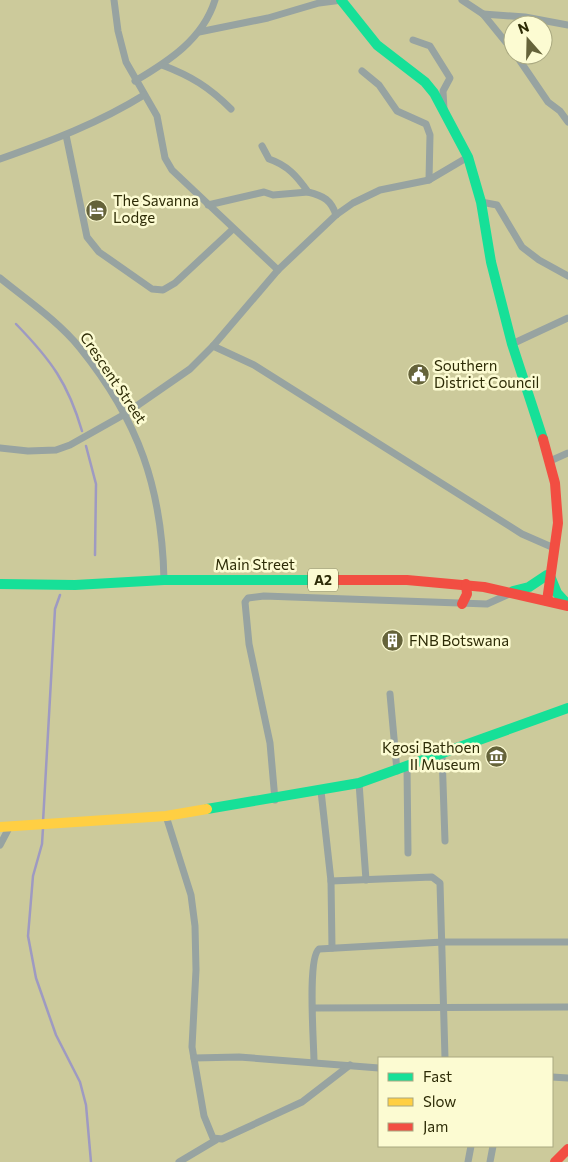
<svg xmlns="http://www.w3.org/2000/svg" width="568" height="1162" viewBox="0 0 568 1162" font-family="Commissioner,sans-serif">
	<rect width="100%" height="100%" fill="#ccca9b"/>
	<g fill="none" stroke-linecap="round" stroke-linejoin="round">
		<g stroke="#9e9ac2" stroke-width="2.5">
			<path d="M16,324C51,360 68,383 82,431"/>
			<path d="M86,446L96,484L95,555"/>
			<path d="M43,822L55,609L60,595"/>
			<path d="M43,828L42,844L33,876L28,936L36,978L56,1035L80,1082L86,1105L91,1162"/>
		</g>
		<g stroke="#97a3a1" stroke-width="7">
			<path d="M114,0L118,31L126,62L157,116L165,158L172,170L278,270"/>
			<path d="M462,0L483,14L513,51"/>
			<path d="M483,14L525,17L568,25"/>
			<path d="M199,32L268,18L319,3L342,0"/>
			<path d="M413,40L430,46L450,78L443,91L444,110"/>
			<path d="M516,55L548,102L560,111L568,122"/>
			<path d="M162,65C191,76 209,87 231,109"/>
			<path d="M362,71L379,85L397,111L426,124L430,135L429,180"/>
			<path d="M135,81C169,61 203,39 215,0"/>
			<path d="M66,135L87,237L99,252L152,289L163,290L175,283L233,229"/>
			<path d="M262,146L269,159C287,165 297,176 308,192C324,196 331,200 336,215"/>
			<path d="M0,159C51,141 99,123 144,95"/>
			<path d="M481,202L497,205L522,247L539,260L568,276"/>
			<path d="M208,205L264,192L273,195L308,192"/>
			<path d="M0,278C27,300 58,321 80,348C139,421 162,488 164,580"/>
			<path d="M512,344L568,318"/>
			<path d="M213,346L254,365L522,534L554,548"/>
			<path d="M0,448L28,451L56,450L70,445L125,414L190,369L213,346L278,270L336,215L353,203L380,190L429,180L468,157"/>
			<path d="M550,461L568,453"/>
			<path d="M390,694L397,771"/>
			<path d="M442,754L445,841"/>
			<path d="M407,767L408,853"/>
			<path d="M359,783L366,880"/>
			<path d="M321,791L331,881L332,948"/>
			<path d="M275,800L270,743L249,644L245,602L248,598L264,596L487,604L509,594"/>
			<path d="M166,816L191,895L195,926L196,970L192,1047L204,1116L213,1138L222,1139L302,1102L350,1065"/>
			<path d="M0,845L10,826"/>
			<path d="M331,881L432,877L440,883L445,1058"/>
			<path d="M313,1008L568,1007"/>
			<path d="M194,1058L239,1057L379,1068"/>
			<path d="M314,1062C314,1044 307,958 319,949L443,942H568"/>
			<path d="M552,1077L568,1078"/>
			<path d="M179,1162L216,1140"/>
			<path d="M468,1162L471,1146"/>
			<path d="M490,1162L493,1146"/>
		</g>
		<g stroke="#16e098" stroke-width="10">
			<path d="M341,0L377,45L425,82L434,93L468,157L481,202L491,262L512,344L543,439"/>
			<path d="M550,576L557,593L568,605"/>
			<path d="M0,584L75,585L164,580H330"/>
			<path d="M513,591L529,587L547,575"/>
			<path d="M207,809L359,783L568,708"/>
		</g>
		<path stroke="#ffcf43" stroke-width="10" d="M0,827L166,816L207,809"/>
		<g stroke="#f24e42" stroke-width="10">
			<path d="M543,439L555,483L558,523L547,601"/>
			<path d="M330,580H407L484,587L568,606"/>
			<path d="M462,604L467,594L466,584"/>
			<path d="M555,1162L568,1149"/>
		</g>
	</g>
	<defs>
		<symbol id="hotel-disc" viewBox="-11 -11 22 22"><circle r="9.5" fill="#65633a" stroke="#fcfbd2"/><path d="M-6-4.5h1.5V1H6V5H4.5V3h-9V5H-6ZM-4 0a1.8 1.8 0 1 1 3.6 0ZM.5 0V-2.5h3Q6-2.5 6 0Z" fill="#fff"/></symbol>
		<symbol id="civic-disc" viewBox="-11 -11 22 22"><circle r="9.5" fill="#65633a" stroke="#fcfbd2"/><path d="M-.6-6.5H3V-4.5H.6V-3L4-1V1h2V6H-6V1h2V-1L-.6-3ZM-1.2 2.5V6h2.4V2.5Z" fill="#fff"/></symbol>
		<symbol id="building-disc" viewBox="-11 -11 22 22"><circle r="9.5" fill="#65633a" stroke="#fcfbd2"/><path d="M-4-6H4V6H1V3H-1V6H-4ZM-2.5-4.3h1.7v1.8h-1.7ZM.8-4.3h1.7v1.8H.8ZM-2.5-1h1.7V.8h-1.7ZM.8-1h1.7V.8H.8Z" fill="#fff"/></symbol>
		<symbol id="museum-disc" viewBox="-11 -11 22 22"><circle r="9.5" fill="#65633a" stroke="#fcfbd2"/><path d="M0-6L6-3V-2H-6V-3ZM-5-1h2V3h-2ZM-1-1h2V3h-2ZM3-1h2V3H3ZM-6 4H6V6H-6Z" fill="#fff"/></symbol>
	</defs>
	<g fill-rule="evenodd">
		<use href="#hotel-disc" x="84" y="198" width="25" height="25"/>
		<use href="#civic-disc" x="406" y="362" width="25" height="25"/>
		<use href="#building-disc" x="380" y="628" width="25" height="25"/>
		<use href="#museum-disc" x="484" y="744" width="25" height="25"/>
	</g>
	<g text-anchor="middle" stroke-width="5" stroke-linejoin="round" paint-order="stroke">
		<rect fill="#fcfbd2" stroke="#6b6943" stroke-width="1" x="308" y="568.5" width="30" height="23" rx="4"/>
		<g font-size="14" font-weight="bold" fill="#2d2b06">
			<text x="323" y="585">A2</text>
		</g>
		<g font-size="15" fill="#2d2b06" stroke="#fcfbd2" text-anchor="start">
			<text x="113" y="206">The Savanna<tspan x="113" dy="17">Lodge</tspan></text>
			<text x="434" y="371">Southern<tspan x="434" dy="17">District Council</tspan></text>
			<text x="409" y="646">FNB Botswana</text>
			<text x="480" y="753" text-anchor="end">Kgosi Bathoen<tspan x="480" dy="17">II Museum</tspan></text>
		</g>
		<g font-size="15" fill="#2d2b06" stroke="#fcfbd2">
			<text transform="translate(113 378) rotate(56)" y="5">Crescent Street</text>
			<text x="255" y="570">Main Street</text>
		</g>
	</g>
	<rect x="378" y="1057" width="175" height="90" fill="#fcfbd2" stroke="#a9a880"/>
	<rect x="388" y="1073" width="25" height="8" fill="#16e098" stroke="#a9a880"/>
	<text x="423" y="1082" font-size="15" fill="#2d2b06">Fast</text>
	<rect x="388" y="1098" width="25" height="8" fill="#ffcf43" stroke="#a9a880"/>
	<text x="423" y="1107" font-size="15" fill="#2d2b06">Slow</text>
	<rect x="388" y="1123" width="25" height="8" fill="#f24e42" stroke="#a9a880"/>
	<text x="423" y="1132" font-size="15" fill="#2d2b06">Jam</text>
	<g transform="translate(528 40) rotate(340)"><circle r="24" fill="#fcfbd2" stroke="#a9a880"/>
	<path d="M0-4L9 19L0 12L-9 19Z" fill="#65633a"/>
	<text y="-8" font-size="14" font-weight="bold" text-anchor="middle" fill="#2d2b06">N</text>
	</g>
</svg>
